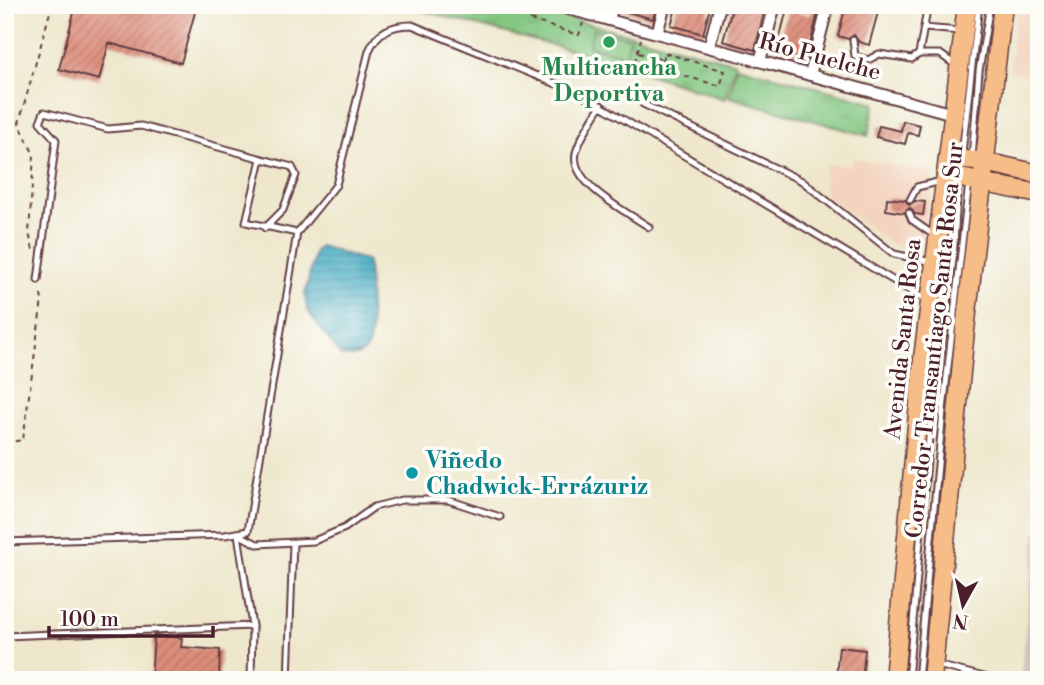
<svg xmlns="http://www.w3.org/2000/svg" width="1044" height="685" viewBox="0 0 1044 685" font-family="'Libre Bodoni',serif">
	<defs>
		<pattern id="grass-tufts" width="24" height="20" patternUnits="userSpaceOnUse" patternTransform="scale(1.75)"><rect width="24" height="20" fill="#82c680"/><path d="M3 7l-1-3M5 7V3M7 7l1-3M15 17l-1-3M17 17v-4M19 17l1-3" fill="none" stroke="#6ca069"/></pattern>
		<pattern id="water-rules" width="6" height="5" patternUnits="userSpaceOnUse" patternTransform="scale(1.75)"><rect width="6" height="5" fill="#44acc4"/><path d="M0 2.5h6" fill="none" stroke="#3b8b9f"/></pattern>
		<pattern id="building-hatch" width="6" height="6" patternUnits="userSpaceOnUse" patternTransform="scale(1.75)"><rect width="6" height="6" fill="#de8e7c"/><path d="M-1 1l2-2M0 6l6-6M5 7l2-2" fill="none" stroke="#b67366"/></pattern>
	</defs>
	<rect width="100%" height="100%" fill="#fdfcf7"/>
	<filter id="ink" filterUnits="userSpaceOnUse"><feTurbulence type="fractalNoise" baseFrequency=".0143" numOctaves="2"/><feDisplacementMap in="SourceGraphic" scale="14" xChannelSelector="R" yChannelSelector="G"/><feConvolveMatrix kernelMatrix="1 2 1 2 8 2 1 2 1" color-interpolation-filters="sRGB"/></filter>
	<filter id="wash" filterUnits="userSpaceOnUse"><feTurbulence type="fractalNoise" baseFrequency=".00686" numOctaves="4" result="noise"/><feDisplacementMap in="SourceGraphic" scale="28" xChannelSelector="R" yChannelSelector="G"/><feGaussianBlur stdDeviation="1.57" result="paint"/><feColorMatrix in="noise" values="0 0 0 0 0 0 0 0 0 0 0 0 0 0 0 0 0 1.4 0 .05"/><feComposite in="paint" operator="in"/></filter>
	<g filter="url(#wash)">
		<rect width="100%" height="100%" fill="#eee7cc"/>
		<g fill="#f3d4bf">
			<path d="M1017,5H1039V79L1009,71Z"/>
			<path d="M852,158L933,172L922,253L893,245L824,194L826,164L851,167Z"/>
		</g>
		<path fill="#cfc0bb" d="M1036,531H1039V680H1020Z"/>
		<g fill="url(#grass-tufts)" stroke="#667256" stroke-width="2">
			<path d="M401,5H520L736,63L725,99L589,55Z"/>
			<path d="M737,66L875,103L868,136L729,97Z"/>
		</g>
		<path fill="#82c680" stroke="#667256" stroke-width="2" d="M593,29L630,38L626,55L589,46Z"/>
		<path fill="url(#water-rules)" stroke="#476678" stroke-width="2" d="M320,246L367,261C370,276 369,291 370,306C371,330 377,362 341,356L307,310L305,294L315,251Z"/>
		<g id="blocks">
			<g fill="url(#building-hatch)">
				<path d="M76,5H197L181,63L109,43L99,80L59,69Z"/>
				<path d="M621,5H657L653,19L620,10Z"/>
				<path d="M677,5L710,8L703,34L671,25Z"/>
				<path d="M733,5H766L755,50L723,41Z"/>
				<path d="M812,5H820L806,61L776,52L787,9L809,15Z"/>
				<path d="M846,5H880L869,45L859,42L854,35L848,39L838,36Z"/>
				<path d="M903,121L920,125L918,135L908,133L905,144L876,137L879,126L901,131Z"/>
				<path d="M887,198L905,200L909,205L915,201L925,202L923,215L915,214L910,208L904,213L886,210Z"/>
				<path d="M154,635L182,638L181,647L220,650L219,680H151Z"/>
				<path d="M839,647L865,650L862,679L836,676Z"/>
			</g>
		</g>
	</g>
	<g filter="url(#ink)">
		<use href="#blocks" fill-opacity="0" stroke="#633d43" stroke-width="2"/>
		<g fill="none" stroke-linecap="round" stroke-linejoin="round">
			<defs>
				<g id="lane">
					<path d="M924,28L960,31"/>
					<path d="M853,40L855,56L868,60L879,54L912,59L919,54L928,5"/>
					<path d="M919,54H940L954,64"/>
					<path d="M643,104L802,181L894,254L932,262"/>
					<path d="M601,105C593,119 580,137 576,153C569,183 627,212 649,227"/>
					<path d="M972,158L979,71L990,5"/>
					<path d="M261,159L246,222L297,233"/>
					<path d="M910,200L917,187L942,181"/>
					<path d="M909,213L912,220L935,236"/>
					<path d="M38,280L56,140L40,122L44,112L108,129L141,126L292,167L296,175L283,210L265,228"/>
					<path d="M238,534L257,544L314,541L345,528L374,507L402,500H448L500,517"/>
					<path d="M238,534L252,626L251,680"/>
					<path d="M5,542L225,535L248,531L297,233L336,185L369,51C377,31 392,25 412,25L581,94L926,300"/>
					<path d="M5,636L252,626"/>
					<path d="M937,665L996,680"/>
					<path d="M288,680L293,543"/>
					<path d="M908,680L930,426L953,260L957,196L979,5"/>
					<path d="M918,680L943,411L969,182"/>
				</g>
				<g id="street">
					<path d="M554,5L953,114"/>
					<path d="M609,20L613,5"/>
					<path d="M657,33L665,5"/>
					<path d="M709,47L720,5"/>
					<path d="M760,61L775,5"/>
					<path d="M810,75L828,5"/>
				</g>
				<g id="primary">
					<path d="M948,158L985,162L1039,174"/>
					<path d="M946,175L1039,194"/>
					<path d="M894,680L923,359L967,5"/>
					<path d="M932,680L965,330L1003,5"/>
				</g>
			</defs>
			<use href="#lane" stroke="#633d43" stroke-width="9"/>
			<use href="#street" stroke="#633d43" stroke-width="14"/>
			<use href="#primary" stroke="#633d43" stroke-width="21"/>
			<g stroke="#633d43" stroke-width="2" stroke-dasharray="5 5" stroke-linecap="butt">
				<path d="M469,5L485,9L486,5"/>
				<path d="M532,5L545,9"/>
				<path d="M530,20L579,35L583,23"/>
				<path d="M638,53L660,59"/>
				<path d="M665,53L725,71L720,86L660,69Z"/>
				<path d="M635,62L641,39"/>
				<path d="M33,250L29,233L34,155L19,123L52,5"/>
				<path d="M5,443L23,440L42,300L40,290"/>
			</g>
			<use href="#lane" stroke="#fff" stroke-width="5"/>
			<use href="#street" stroke="#fff" stroke-width="10"/>
			<use href="#primary" stroke="#f7bd88" stroke-width="18"/>
		</g>
	</g>
	<circle fill="#2e9e5b" stroke="#fdfcf7" stroke-width="2.5" cx="609" cy="42" r="7"/>
	<circle fill="#0f9aa8" stroke="#fdfcf7" stroke-width="2.5" cx="412" cy="473" r="7"/>
	<g text-anchor="middle" stroke-width="7" stroke-linejoin="round" paint-order="stroke">
		<g font-size="23" fill="#4a1f2b" stroke="#fdfcf7">
			<text transform="translate(820 56) rotate(15)" y="8">Río Puelche</text>
			<text transform="translate(902 339) rotate(-84)" y="8">Avenida Santa Rosa</text>
			<text transform="translate(934 340) rotate(-84)" y="8">Corredor Transantiago Santa Rosa Sur</text>
		</g>
		<g font-size="23" font-weight="bold" fill="#27864d" stroke="#fdfcf7">
			<text x="609" y="75">Multicancha<tspan x="609" dy="26">Deportiva</tspan></text>
		</g>
		<g font-size="23" font-weight="bold" fill="#0d838f" stroke="#fdfcf7" text-anchor="start">
			<text x="426" y="468">Viñedo<tspan x="426" dy="26">Chadwick-Errázuriz</tspan></text>
		</g>
	</g>
	<rect width="1044" height="685" fill="none" stroke="#fdfcf7" stroke-width="28"/>
	<g transform="translate(963 605) rotate(188)" stroke="#fdfcf7" stroke-width="5" paint-order="stroke">
	<path d="M0-5L12 26L0 18L-12 26Z" fill="#4a1f2b"/>
	<text y="-10" font-size="19" font-weight="bold" text-anchor="middle" fill="#4a1f2b">N</text>
	</g>
	<path d="M49 626v10h164v-10" fill="none" stroke="#4a1f2b" stroke-width="3.5"/>
	<text x="60" y="626" font-size="21" fill="#4a1f2b" stroke="#fdfcf7" stroke-width="5" paint-order="stroke">100 m</text>
</svg>
